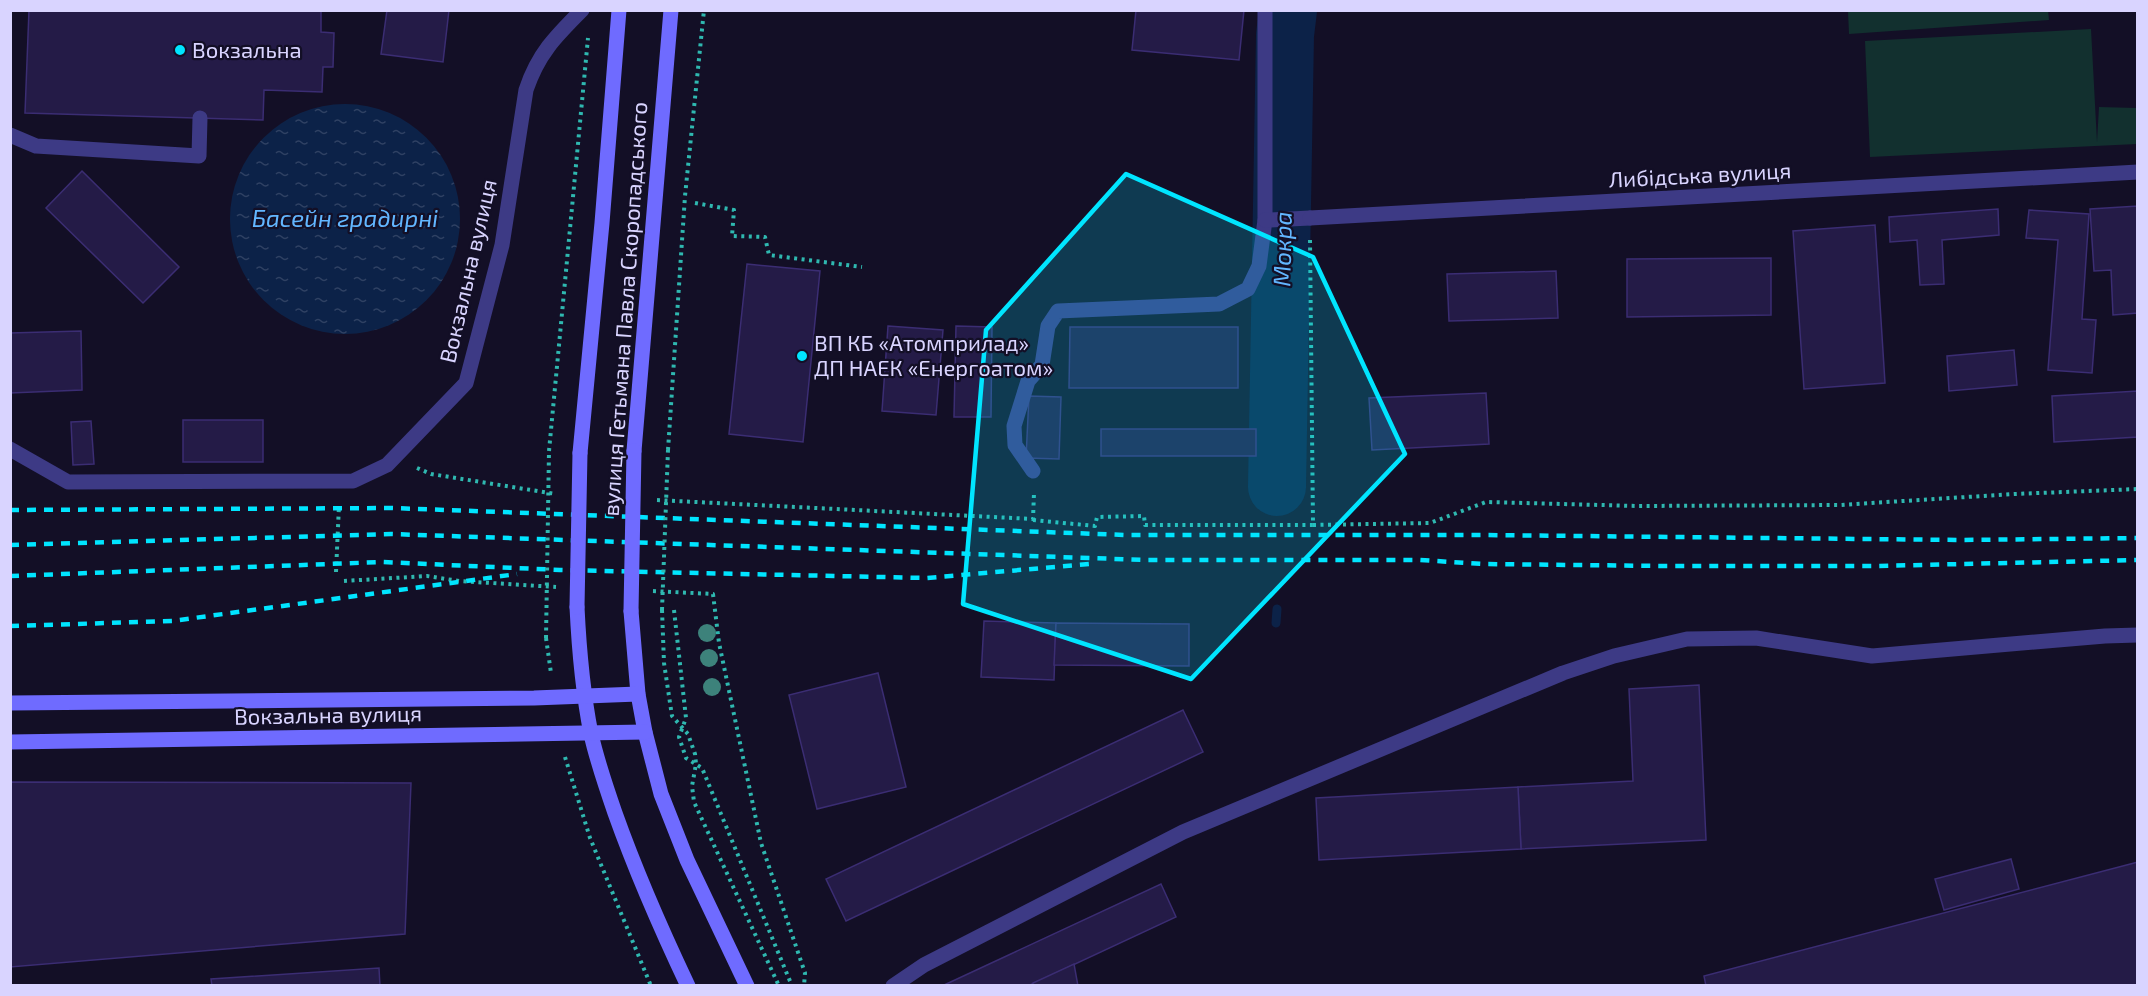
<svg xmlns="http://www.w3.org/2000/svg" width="2148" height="996" viewBox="0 0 2148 996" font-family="'Exo 2',sans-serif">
	<defs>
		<pattern id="wetland-marsh" width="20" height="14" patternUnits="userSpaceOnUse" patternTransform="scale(1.5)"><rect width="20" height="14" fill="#12302f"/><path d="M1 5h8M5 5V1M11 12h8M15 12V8" fill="none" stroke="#344d4e"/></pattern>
		<pattern id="water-ripples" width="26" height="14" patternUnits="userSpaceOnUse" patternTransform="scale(1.5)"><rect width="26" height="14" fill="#0c2248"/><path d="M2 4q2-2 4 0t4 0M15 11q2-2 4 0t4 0" fill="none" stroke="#2f4163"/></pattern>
	</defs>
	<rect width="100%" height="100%" fill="#130f26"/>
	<g fill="#12302f">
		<path d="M2048,10L2049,20L1849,34L1848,11Z"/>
		<path d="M2091,29L2097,142L2099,107L2136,108L2137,95V144L1870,157L1865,41Z"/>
	</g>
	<path fill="url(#wetland-marsh)" d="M1310,225L1301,453L1290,442L1279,451V487L1252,490L1258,292L1271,227Z"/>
	<circle fill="url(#water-ripples)" cx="345" cy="219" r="115"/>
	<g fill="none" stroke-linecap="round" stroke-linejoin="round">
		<path stroke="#0c2248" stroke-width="9" d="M1276,623L1277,609"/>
		<path stroke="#0c2248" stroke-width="58" d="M1277,487L1285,35L1288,10"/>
	</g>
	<g fill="#241b47" stroke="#3b2d73" stroke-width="1.5">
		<path d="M29,10H321V32L334,33L333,67H323L322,92L264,90L263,120L25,113Z"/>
		<path d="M387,10H449L443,62L381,54Z"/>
		<path d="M1136,10H1244L1239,60L1132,50Z"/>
		<path d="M82,171L179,267L143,303L46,208Z"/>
		<path d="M2138,206V313L2113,315L2111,270L2094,271L2090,209Z"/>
		<path d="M1998,209L1999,235L1942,240L1944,284L1920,285L1917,240L1890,242L1889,217Z"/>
		<path d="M2029,210L2089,214L2082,319L2096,320L2092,373L2048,370L2058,240L2026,238Z"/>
		<path d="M1875,225L1885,383L1804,389L1793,231Z"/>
		<path d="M1771,258V315L1627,317V259Z"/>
		<path d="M747,264L820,271L803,442L729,434Z"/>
		<path d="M1556,271L1558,318L1449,321L1447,274Z"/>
		<path d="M888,326L943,330L936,415L882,411Z"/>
		<path d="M956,326L992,327L991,417H954Z"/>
		<path d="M1070,327H1238V388H1069Z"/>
		<path d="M81,331L82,390L10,393V333Z"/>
		<path d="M2014,350L2017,385L1949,391L1947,356Z"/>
		<path d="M2138,391V437L2054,442L2052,396Z"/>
		<path d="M1486,393L1489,444L1372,450L1369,398Z"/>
		<path d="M1029,396L1061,397L1059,459L1026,458Z"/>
		<rect x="183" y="420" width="80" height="42"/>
		<path d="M91,421L94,464L73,465L71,422Z"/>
		<rect x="1101" y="429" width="155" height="27"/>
		<path d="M984,621L1056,623L1054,680L981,677Z"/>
		<path d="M1056,623L1189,624V666L1054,665Z"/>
		<path d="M878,673L906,787L817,809L789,695Z"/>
		<path d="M1699,685L1706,840L1521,849L1518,787L1633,781L1629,689Z"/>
		<path d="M1183,710L1203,752L846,921L826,879Z"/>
		<path d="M10,782L411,783L405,934L10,967Z"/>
		<path d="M1518,787L1521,849L1319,860L1316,798Z"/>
		<path d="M2011,859L2019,889L1944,910L1935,879Z"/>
		<path d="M2138,862V986H1706L1704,976Z"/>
		<path d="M1161,884L1176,917L1028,986H942Z"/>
		<path d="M1074,964L1078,986H1033V983Z"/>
		<path d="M379,968L380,986H212L211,979Z"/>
	</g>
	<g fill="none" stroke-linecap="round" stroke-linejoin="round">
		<g stroke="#2fb8b0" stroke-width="4" stroke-dasharray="3 4.5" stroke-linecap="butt">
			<path d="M695,203L734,210L732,236L765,237L769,255L862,267"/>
			<path d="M668,450L685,196L704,10"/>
			<path d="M549,451L588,38"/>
			<path d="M417,468L431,474L556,494"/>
			<path d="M657,500L1033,519L1034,493"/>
			<path d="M1033,520L1095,526L1097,517L1144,516L1145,525H1313L1310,240"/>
			<path d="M1313,525L1430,523L1486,502L1638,506L1840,505L2014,494L2138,489"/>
			<path d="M336,572L339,505"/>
			<path d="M344,581L427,576L459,581L556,587"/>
			<path d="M653,591L713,594L719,643L761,843L805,973L804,986"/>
			<path d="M662,610L664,663L672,716L688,734L695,754L696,764L692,786L694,802L779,986"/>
			<path d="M674,610L686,718L679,737L686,758L702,768L792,986"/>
			<path d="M546,638L551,673"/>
			<path d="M565,757L590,838L651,986"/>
		</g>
		<g stroke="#3d3a85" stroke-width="15">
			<path d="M10,135L36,146L199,156L200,118"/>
			<path d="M1268,220L1310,218"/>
			<path d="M1033,471L1015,445L1014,426L1028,381L1042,365L1048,326L1058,311L1219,304L1248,289L1259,266L1265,220V10"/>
			<path d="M893,986L924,965L1183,832L1563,673L1614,656L1687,639L1756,638L1872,656L2105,636L2138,635"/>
		</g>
		<g stroke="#3d3a85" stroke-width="15">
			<path d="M1310,218L2138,172"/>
			<path d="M1265,220H1268"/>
			<path d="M10,449L68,482L353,481L387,465L466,383L502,245L526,90C538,54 555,37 582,10"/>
		</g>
		<g stroke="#6f6bff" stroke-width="15">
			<path d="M634,451L671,10"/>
			<path d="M580,453L602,223L619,10"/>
			<path d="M577,607C579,649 583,693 591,734C597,761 606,787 615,813C636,872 661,929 688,986"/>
			<path d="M631,611L638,694L645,732L661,794L687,860L747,986"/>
			<path d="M10,703L534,698L638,694"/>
			<path d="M10,742L645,732"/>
		</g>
		<g stroke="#00e5ff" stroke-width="4.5" stroke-dasharray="9 8" stroke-linecap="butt">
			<path d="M10,510L392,508L1125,535H1483L1962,540L2138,538"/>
			<path d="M10,545L391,534L1147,560H1420L1483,564L1664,566H1875L2138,560"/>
			<path d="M10,576L382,562L560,570L927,578L1089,564"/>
			<path d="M10,626L172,621L517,574"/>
		</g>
		<g stroke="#2fb8b0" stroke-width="4" stroke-dasharray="3 4.5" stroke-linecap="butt">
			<path d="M662,610L668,450"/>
			<path d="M546,638L549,451"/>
		</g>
		<g stroke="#6f6bff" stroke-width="15">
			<path d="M577,607L580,453"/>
			<path d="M631,611L634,451"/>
		</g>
	</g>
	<g fill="#3d827b">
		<circle cx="707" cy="633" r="9"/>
		<circle cx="709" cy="658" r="9"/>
		<circle cx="712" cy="687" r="9"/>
	</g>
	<path fill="#00e5ff" fill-opacity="0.2" stroke="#00e5ff" stroke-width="4.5" stroke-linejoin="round" d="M1126,174L1313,257L1405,454L1191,679L963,604L986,330Z"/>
	<g fill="#00e5ff" stroke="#130f26" stroke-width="2">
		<circle cx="180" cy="50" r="6"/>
		<circle cx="802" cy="356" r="6"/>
	</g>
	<g text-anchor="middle" stroke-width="4.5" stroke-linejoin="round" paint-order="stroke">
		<g font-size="22" fill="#d9d4ff" stroke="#130f26" text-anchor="start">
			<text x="192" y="58">Вокзальна</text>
			<text x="814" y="351">ВП КБ «Атомприлад»<tspan x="814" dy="25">ДП НАЕК «Енергоатом»</tspan></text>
		</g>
		<g font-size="22" fill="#d9d4ff" stroke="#130f26">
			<text transform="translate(1700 175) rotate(-3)" y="8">Либідська вулиця</text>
			<text transform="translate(468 271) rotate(-77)" y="8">Вокзальна вулиця</text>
			<text transform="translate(625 309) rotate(-86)" y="8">вулиця Гетьмана Павла Скоропадського</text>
			<text transform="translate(328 715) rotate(-1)" y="8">Вокзальна вулиця</text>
		</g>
		<g font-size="24" font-style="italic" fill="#62b6ff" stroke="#130f26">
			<text x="345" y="227">Басейн градирні</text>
			<text transform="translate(1283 249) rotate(-89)" y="8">Мокра</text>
		</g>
	</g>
	<rect width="2148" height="996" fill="none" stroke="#d9d4ff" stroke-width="24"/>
</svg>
